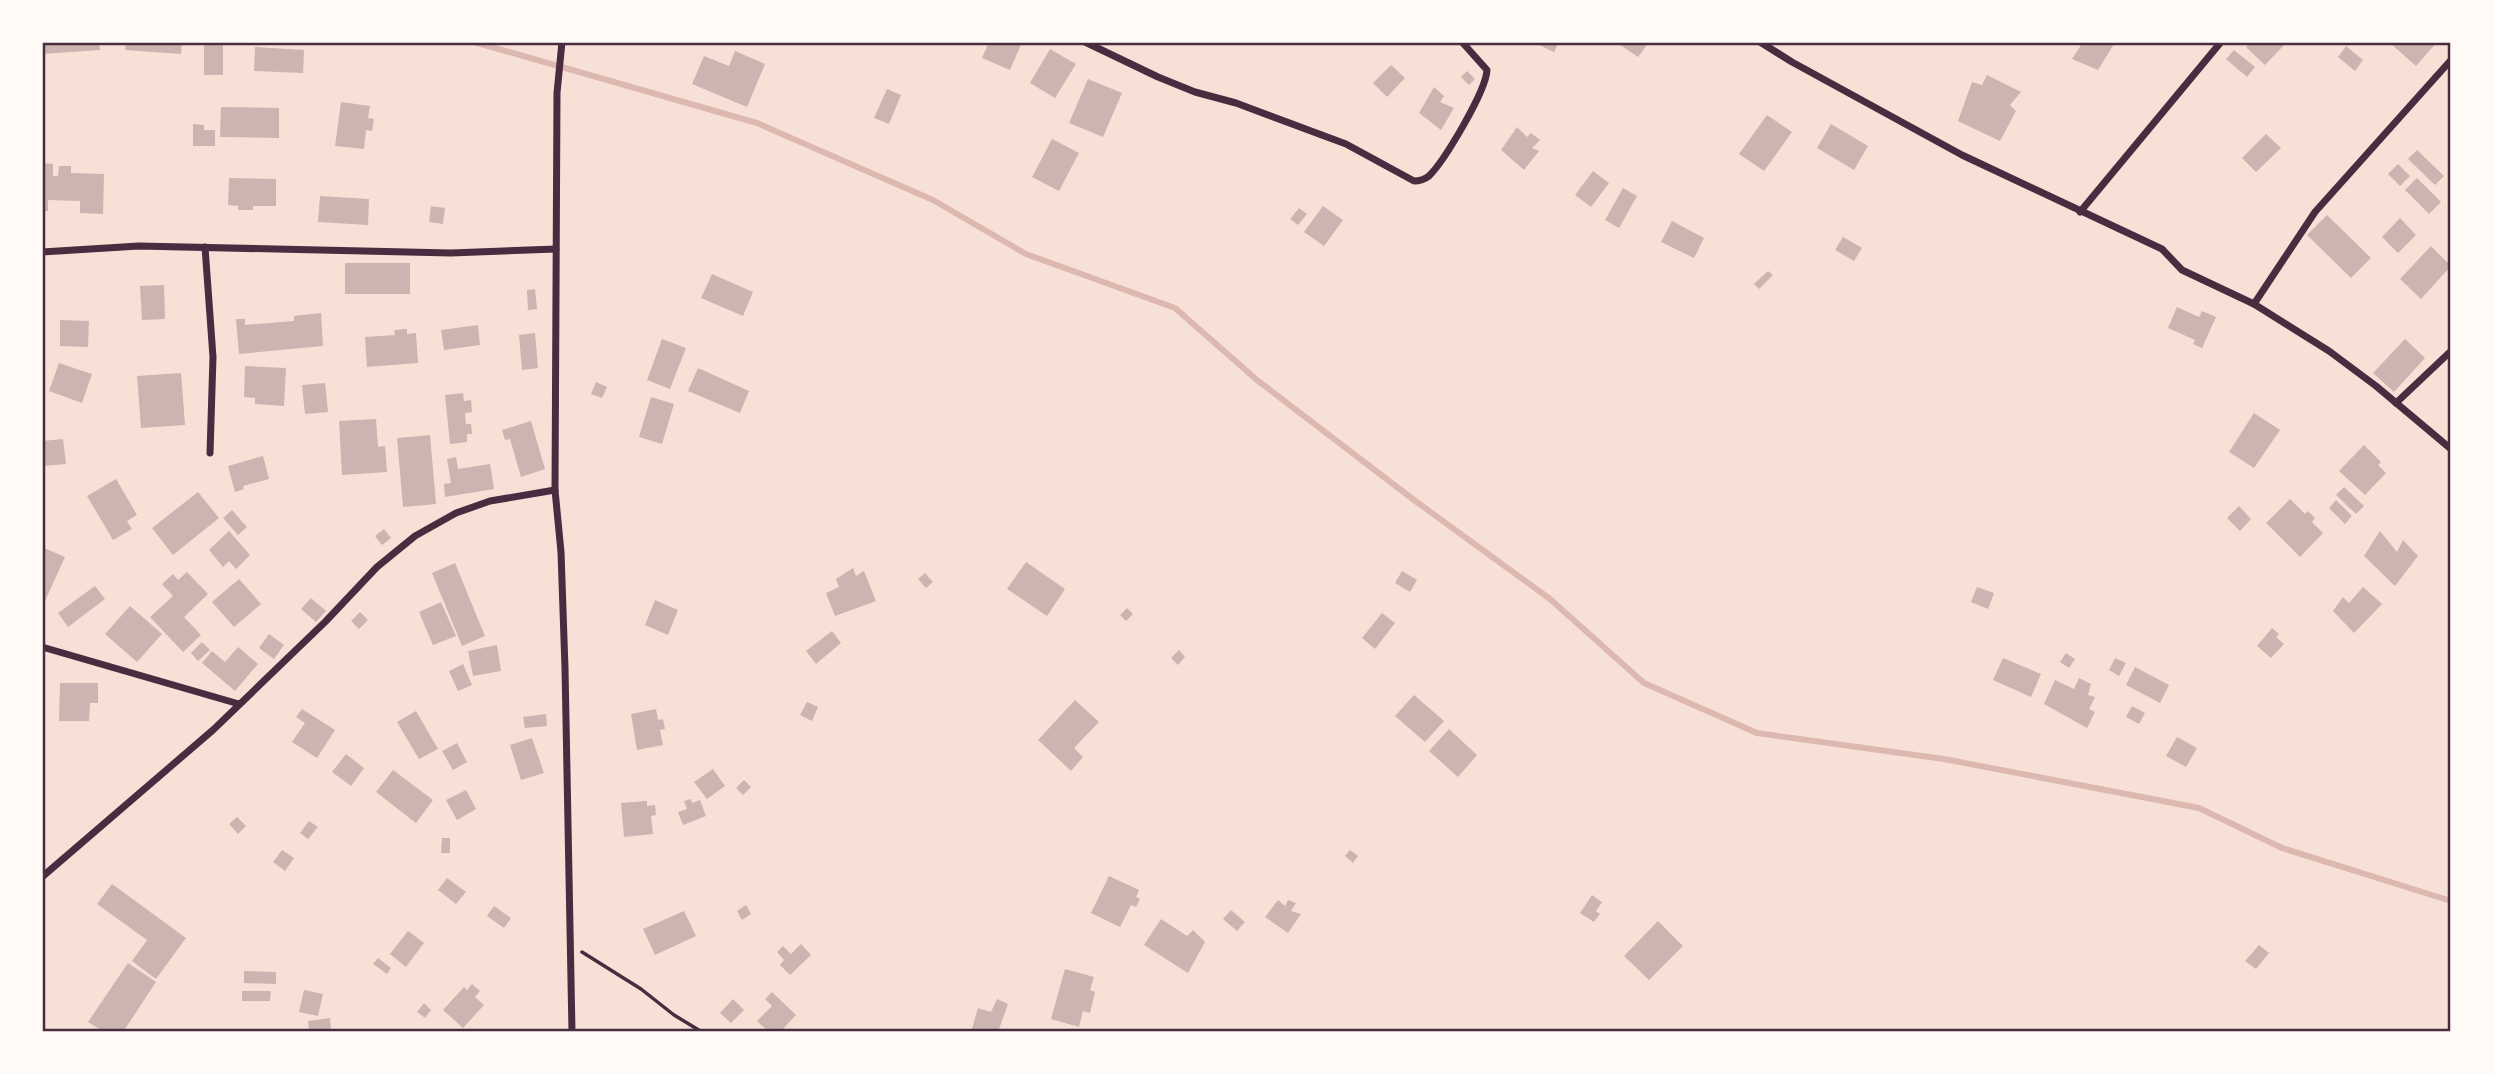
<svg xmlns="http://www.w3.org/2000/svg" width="2493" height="1074" viewBox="0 0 2493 1074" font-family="'Public Sans',sans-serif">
	<rect width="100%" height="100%" fill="#f7e1d7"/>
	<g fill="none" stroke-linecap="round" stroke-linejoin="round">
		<path stroke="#dcb8b0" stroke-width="6" d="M474,42L757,123L933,200L1026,254L1175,308L1257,380L1414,500L1550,599L1644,683L1757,733L1944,759L2199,808L2282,848L2451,901"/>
	</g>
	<g fill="#ccb4b1">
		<path d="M42,42H99L100,50L42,54Z"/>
		<path d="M126,42H182L181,54L125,50Z"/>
		<rect x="204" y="42" width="19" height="33"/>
		<path d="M989,42H1022L1010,70L982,58Z"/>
		<path d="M1541,42H1559L1554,52L1539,45Z"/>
		<path d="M1616,42H1649L1638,57Z"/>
		<path d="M2083,42L2114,44L2098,70L2072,59Z"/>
		<path d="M2251,42H2287L2265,65L2246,47Z"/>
		<path d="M2389,42H2437L2416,66Z"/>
		<path d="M2346,46L2363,60L2355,71L2338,57Z"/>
		<path d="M255,47L304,50L303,73L254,71Z"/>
		<path d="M1050,49L1076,64L1055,98L1030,83Z"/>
		<path d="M2234,50L2255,67L2247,77L2226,59Z"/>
		<path d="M735,51L765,64L747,107L692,84L704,56L729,66Z"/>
		<path d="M1391,65L1405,78L1387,97L1373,83Z"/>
		<path d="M1467,71L1475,79L1469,85L1461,77Z"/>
		<path d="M1987,75L2021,92L2010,105L2016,111L2000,141L1958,121L1972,82L1982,85Z"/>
		<path d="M1088,79L1122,93L1103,137L1069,123Z"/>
		<path d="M1434,87L1444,96L1440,102L1454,108L1441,130L1419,113Z"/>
		<path d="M887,89L901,95L889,124L874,118Z"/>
		<path d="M341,102L370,106L368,118L374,119L372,131L366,130L364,149L335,146Z"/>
		<path d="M221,107L279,108V138L220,137Z"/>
		<path d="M1767,115L1792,132L1764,171L1739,154Z"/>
		<path d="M193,124L204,125V130H215V146H193Z"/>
		<path d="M1831,124L1868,146L1854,170L1817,148Z"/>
		<path d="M1517,127L1527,137L1531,133L1540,140L1532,148L1539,151L1524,170L1501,150Z"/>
		<path d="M2266,134L2281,148L2256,172L2242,158Z"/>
		<path d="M1052,139L1079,153L1059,191L1032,177Z"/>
		<path d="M2417,150L2444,176L2435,185L2408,159Z"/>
		<path d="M42,163L53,164V176H58L59,166H71V173L104,174L103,214L80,213V201L48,200V211H42Z"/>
		<path d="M2398,164L2410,176L2400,186L2388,174Z"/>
		<path d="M1593,171L1609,183L1591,207L1575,195Z"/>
		<path d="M229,178L276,179V206H253V210H238V206L228,205Z"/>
		<path d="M2417,178L2441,202L2429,214L2405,190Z"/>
		<path d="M1623,188L1637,196L1619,228L1605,220Z"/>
		<path d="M320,196L369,199L368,225L318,222Z"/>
		<path d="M431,206L445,208L443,224L429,222Z"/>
		<path d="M1323,206L1343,220L1324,246L1304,232Z"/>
		<path d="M1299,208L1307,214L1298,225L1290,219Z"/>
		<path d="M2327,215L2371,258L2351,278L2307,235Z"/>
		<path d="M2400,218L2416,235L2398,253L2382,237Z"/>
		<path d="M1672,221L1704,238L1694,258L1661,242Z"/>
		<path d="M1843,237L1862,248L1854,261L1835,250Z"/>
		<path d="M2431,246L2451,266L2421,299L2400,279Z"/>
		<rect x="345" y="263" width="65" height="31"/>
		<path d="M1768,271L1773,275L1759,289L1754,284Z"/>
		<path d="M712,274L753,292L743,316L701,298Z"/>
		<path d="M164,285L165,319L142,320L140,286Z"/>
		<path d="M535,289L537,309L528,310L527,290Z"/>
		<path d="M2177,307L2199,317L2202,311L2216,317L2202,348L2193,344L2195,340L2168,328Z"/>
		<path d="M321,313L323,346L239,354L236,319H245V325L294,321V316Z"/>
		<path d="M60,320L89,321L88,347L60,346Z"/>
		<path d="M478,325L480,345L444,350L441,330Z"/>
		<path d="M407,329V334L416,333L418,363L367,367L365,337L395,335L394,330Z"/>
		<path d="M535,333L538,368L522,370L519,335Z"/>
		<path d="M662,339L686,348L670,389L647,380Z"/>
		<path d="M2405,339L2425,358L2394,392L2373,373Z"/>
		<path d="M59,363L92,374L82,403L49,391Z"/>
		<path d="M245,366L286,368L284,406L255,404V398L244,397Z"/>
		<path d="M698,368L749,391L740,413L688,391Z"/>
		<path d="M181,373L185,425L141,428L137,376Z"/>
		<path d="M596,382L607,387L602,398L591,394Z"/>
		<path d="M325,383L328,412L305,414L302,385Z"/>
		<path d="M463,393L464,401L471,400L472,412L465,413L466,424H471L472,434H467V442L450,444L445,395Z"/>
		<path d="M651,397L674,404L662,444L639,437Z"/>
		<path d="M2254,413L2280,430L2254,468L2229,452Z"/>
		<path d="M376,419L378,447L385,446L387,472L342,475L339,421Z"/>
		<path d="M531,421L545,469L521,477L510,439L505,440L502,430Z"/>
		<path d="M430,435L436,504L403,507L397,438Z"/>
		<path d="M63,439L66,464L42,466V441Z"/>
		<path d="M2364,445L2381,462L2378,465L2386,473L2365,495L2339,471Z"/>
		<path d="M263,456L269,479L243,486L244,489L235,492L228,466Z"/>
		<path d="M456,457L458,469L490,464L494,489L445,497L444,484L451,483L447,459Z"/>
		<path d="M116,479L137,515L127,521L132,529L113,540L87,496Z"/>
		<path d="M2344,487L2364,506L2356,514L2336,495Z"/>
		<path d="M198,492L219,518L173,555L152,528Z"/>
		<path d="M2290,499L2305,514L2308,511L2315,518L2312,522L2323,533L2300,557L2266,523Z"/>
		<path d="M2336,500L2352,516L2345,524L2329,508Z"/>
		<path d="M2239,506L2251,519L2240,531L2227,518Z"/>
		<path d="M232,510L247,527L238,535L223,518Z"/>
		<path d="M384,529L391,538L382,545L375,536Z"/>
		<path d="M229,531L250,555L236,569L229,561L223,567L209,550Z"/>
		<path d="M2380,531L2397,552L2403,540L2418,556L2395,586L2364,556Z"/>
		<path d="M42,547L65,557L44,603L42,602Z"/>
		<path d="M1026,562L1065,589L1047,616L1007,589Z"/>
		<path d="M455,563L485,636L462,646L432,573Z"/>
		<path d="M853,568L856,576L864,571L876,601L835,616L826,593L839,587L836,579Z"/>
		<path d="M1402,571L1417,580L1410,592L1395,583Z"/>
		<path d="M187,572L208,594L184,617L201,635L183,652L150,617L173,596L162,584L173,574L178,580Z"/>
		<path d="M925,573L933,582L926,588L918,579Z"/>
		<path d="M239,579L261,604L234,627L212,602Z"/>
		<path d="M95,586L105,599L68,627L58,613Z"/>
		<path d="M1977,587L1994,593L1988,609L1971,602Z"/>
		<path d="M2363,587L2382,604L2354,633L2333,611L2343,597L2349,603Z"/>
		<path d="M311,598L326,611L316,622L301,609Z"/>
		<path d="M655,600L678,610L668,635L645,625Z"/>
		<path d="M441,602L456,636L433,645L419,612Z"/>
		<path d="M130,606L162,634L137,662L105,634Z"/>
		<path d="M1127,608L1133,614L1126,621L1120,615Z"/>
		<path d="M360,612L368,620L359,629L351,621Z"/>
		<path d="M1382,613L1395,623L1375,649L1362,638Z"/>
		<path d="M2272,628L2279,634L2276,637L2284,644L2271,658L2257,646Z"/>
		<path d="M832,631L841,643L816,664L806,651Z"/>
		<path d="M269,634L284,645L274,659L259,648Z"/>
		<path d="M202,642L210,650L198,661L191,653Z"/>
		<path d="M497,645L501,671L473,676L468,651Z"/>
		<path d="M238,647L258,664L235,691L202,663L212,651L225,662Z"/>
		<path d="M1179,650L1185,657L1178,665L1171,658Z"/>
		<path d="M2066,653L2075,659L2069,668L2060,662Z"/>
		<path d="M2003,658L2041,674L2031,697L1993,680Z"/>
		<path d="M2115,658L2126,663L2119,676L2109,670Z"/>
		<path d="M463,664L472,685L458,691L449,671Z"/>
		<path d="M2135,667L2169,685L2160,703L2126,685Z"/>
		<path d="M2079,678L2091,684L2088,695L2095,697L2089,709L2095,712L2087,728L2044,704L2055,680L2074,689Z"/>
		<path d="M60,683H98V703H90L89,721H59Z"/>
		<path d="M1414,695L1444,721L1425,742L1395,716Z"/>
		<path d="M1075,700L1099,722L1074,748L1083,757L1071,771L1038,740Z"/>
		<path d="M807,702L818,707L812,721L800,715Z"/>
		<path d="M2132,706L2145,713L2139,724L2126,717Z"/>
		<path d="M302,709L335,730L317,758L292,742L305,723L296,717Z"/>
		<path d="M656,709L658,720L663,719L665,729L660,730L663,745L637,750L631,714Z"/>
		<path d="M416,711L438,749L419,759L397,722Z"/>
		<path d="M546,714L547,726L525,728L523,717Z"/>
		<path d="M1449,729L1477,755L1458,777L1429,751Z"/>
		<path d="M2177,737L2197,748L2186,767L2166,756Z"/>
		<path d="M532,738L544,773L521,780L510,745Z"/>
		<path d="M457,743L467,762L453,770L442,751Z"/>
		<path d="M346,754L364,768L351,786L332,772Z"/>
		<path d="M713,769L725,786L707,799L694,782Z"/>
		<path d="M393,770L433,800L416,823L376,792Z"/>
		<path d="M744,780L751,787L743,795L736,788Z"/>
		<path d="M466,790L476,809L457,820L446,800Z"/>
		<path d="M691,799L692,803L700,800L706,816L683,825L678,812L687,809L684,801Z"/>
		<path d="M647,801V806L655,805L656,815L651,816L653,834L624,837L621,803Z"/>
		<path d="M237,817L246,826L238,834L229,824Z"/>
		<path d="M309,821L318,827L308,839L300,833Z"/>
		<path d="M442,838H450V853H441Z"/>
		<path d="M282,850L294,858L285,871L273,862Z"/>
		<path d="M1350,850L1358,856L1353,863L1345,856Z"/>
		<path d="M1109,876L1139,890L1136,897L1140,899L1136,907L1131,905L1120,927L1091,913Z"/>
		<path d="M447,878L466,892L456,904L438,890Z"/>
		<path d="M112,884L186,938L156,979L132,961L147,940L97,904Z"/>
		<path d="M1592,895L1602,902L1596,911L1600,914L1594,922L1580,913Z"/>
		<path d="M1278,900L1285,906L1288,900L1296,903L1291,911L1301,914L1288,933L1265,917Z"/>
		<path d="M746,905L751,914L742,920L737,911Z"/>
		<path d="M494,906L511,918L504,928L487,916Z"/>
		<path d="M1231,910L1245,922L1237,931L1223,919Z"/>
		<path d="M684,911L696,936L655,955L643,929Z"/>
		<path d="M1161,919L1187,936L1193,930L1205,942L1188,973L1144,945Z"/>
		<path d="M1658,921L1683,946L1649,980L1624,956Z"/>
		<path d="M408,931L424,943L406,967L390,954Z"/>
		<path d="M801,944L811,955L790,975L780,965L784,960L777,952L783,946L791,954Z"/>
		<path d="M2259,945L2269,953L2256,969L2245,961Z"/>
		<path d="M378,958L391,968L387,974L373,964Z"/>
		<path d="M128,963L156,982L123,1032H104L88,1022Z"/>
		<path d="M1065,969L1094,977L1090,990L1095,992L1090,1013L1083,1011L1079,1027L1051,1019Z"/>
		<path d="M244,971L276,972V984L244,983Z"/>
		<path d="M472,984L480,991L475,997L484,1005L463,1028L443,1010L464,987L467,990Z"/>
		<path d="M304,990L323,994L318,1016L299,1012Z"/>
		<path d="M242,991H271L270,1001H242Z"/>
		<path d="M772,992L796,1015L780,1032H769L757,1021L772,1006L765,999Z"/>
		<path d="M733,999L744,1010L731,1023L720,1013Z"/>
		<path d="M997,999L1008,1004L998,1032H971L978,1008L991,1012Z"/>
		<path d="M424,1003L431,1010L425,1018L417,1012Z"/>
		<path d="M330,1018L331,1032H309L308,1021Z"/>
	</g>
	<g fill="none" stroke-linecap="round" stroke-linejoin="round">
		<path stroke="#4a2c40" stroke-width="3.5" d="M582,952L641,989L674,1015L702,1032"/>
		<g stroke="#4a2c40" stroke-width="7">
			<path d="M562,42L557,93L555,490L561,552L565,668L572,1032"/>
			<path d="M1085,42L1158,77L1195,92L1236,103L1346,144L1414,181C1420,181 1424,180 1429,176C1445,160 1486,91 1487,70L1462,42"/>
			<path d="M1760,42L1792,62L1962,155L2162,249L2182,270L2254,304L2329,351L2376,386L2451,449"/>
			<path d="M2080,212L2221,42"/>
			<path d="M205,247L213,357L210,453"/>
			<path d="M42,252L139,246L451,253L556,249"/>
			<path d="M2254,304L2315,212L2451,60"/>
			<path d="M2396,403L2451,351"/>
			<path d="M42,647L239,704"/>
			<path d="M42,877L213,730L325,622L377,567L415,536L456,513L490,501L555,490"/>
		</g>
	</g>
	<rect width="2493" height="1074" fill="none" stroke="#fffaf5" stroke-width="88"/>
	<rect x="44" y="44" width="2405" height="986" fill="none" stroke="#4a2c40" stroke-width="2.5"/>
</svg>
